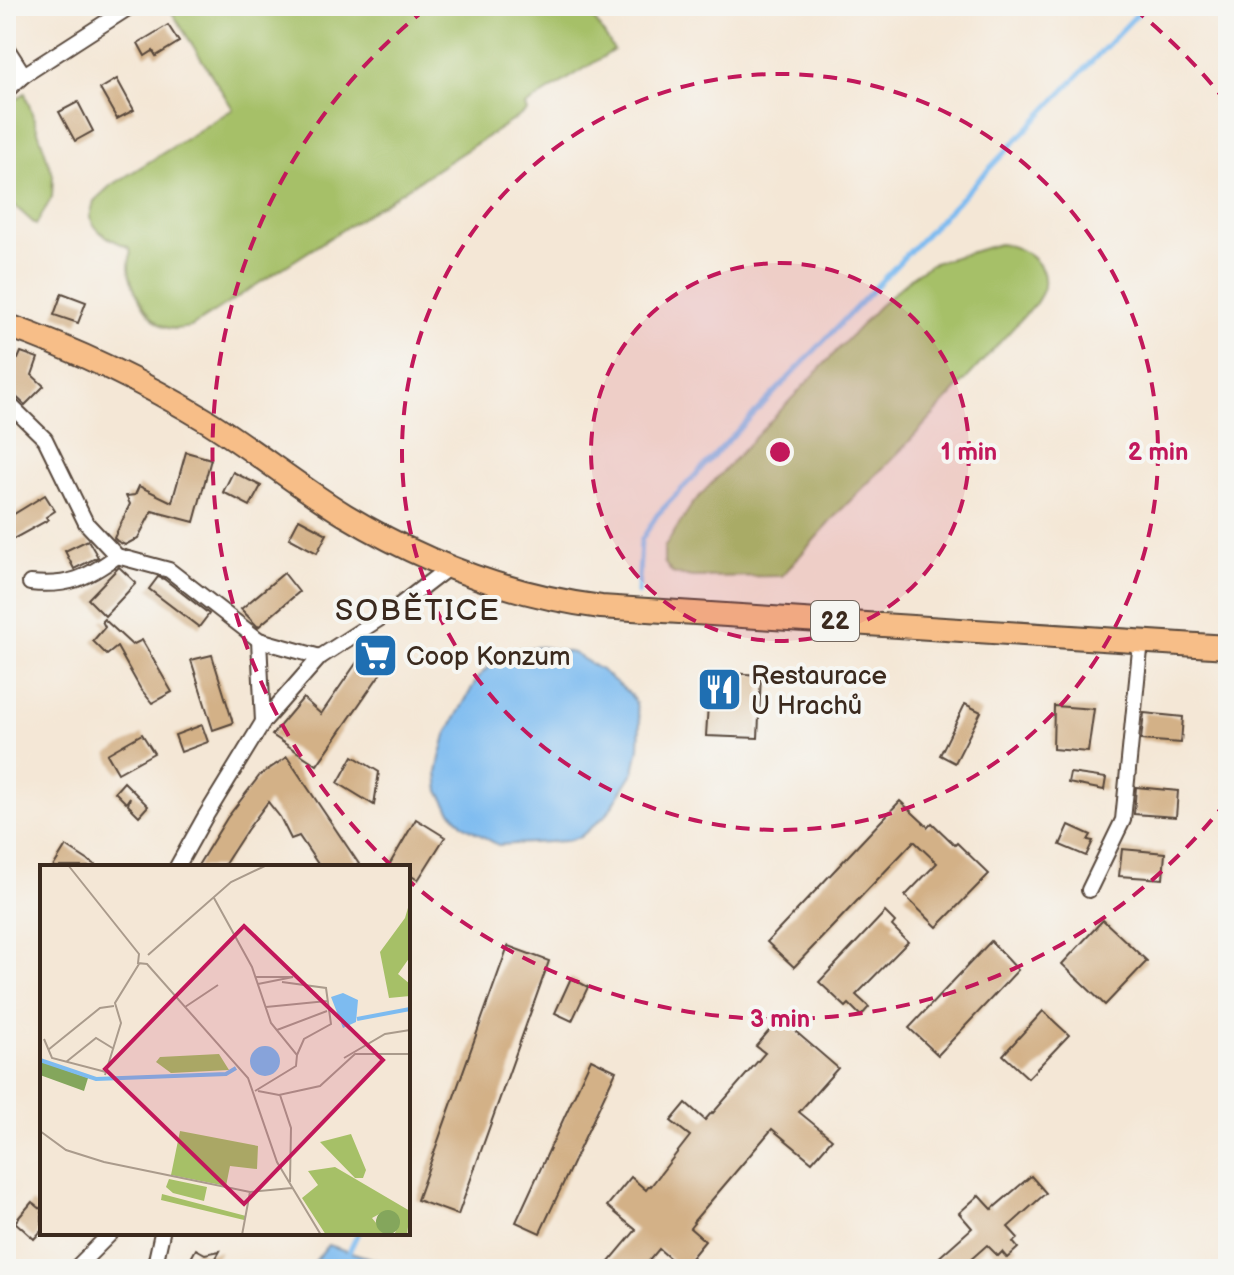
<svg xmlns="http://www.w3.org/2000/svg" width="1234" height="1275" viewBox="0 0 1234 1275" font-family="'Balsamiq Sans',sans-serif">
	<rect width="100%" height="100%" fill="#f6f6f2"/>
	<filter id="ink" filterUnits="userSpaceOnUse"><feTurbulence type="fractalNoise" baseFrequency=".0125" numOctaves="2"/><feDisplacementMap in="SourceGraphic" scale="16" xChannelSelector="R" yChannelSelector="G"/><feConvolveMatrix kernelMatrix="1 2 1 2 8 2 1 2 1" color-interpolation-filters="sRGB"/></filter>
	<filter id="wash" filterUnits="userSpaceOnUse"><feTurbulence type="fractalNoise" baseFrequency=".006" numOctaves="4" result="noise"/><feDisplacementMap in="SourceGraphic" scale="32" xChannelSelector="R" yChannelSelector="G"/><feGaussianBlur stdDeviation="1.8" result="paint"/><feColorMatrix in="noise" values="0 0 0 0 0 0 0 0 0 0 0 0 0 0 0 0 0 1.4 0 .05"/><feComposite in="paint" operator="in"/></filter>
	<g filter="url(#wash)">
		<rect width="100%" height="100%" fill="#f4e7d6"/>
		<g fill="#a6c067" stroke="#707542" stroke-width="2">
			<path d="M168,6H586L614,50L525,106L527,111L191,327C182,328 173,331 165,327C148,320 129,285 129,267C129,259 132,255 130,248C113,239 98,237 90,217L94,201L109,187L233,109Z"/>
			<path d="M25,93L53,175L52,197L36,225L6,198V106Z"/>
			<path d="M999,244C1019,245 1047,261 1044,285C1044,292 1039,297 1036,303L904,447L839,512L782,576L692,577L672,573L664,562V548L693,503L878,307L913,276L931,264Z"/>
		</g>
		<g fill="#7dbbf0" stroke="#5c7287" stroke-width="2">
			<path d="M541,647L573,653L601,670L630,694L636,704L640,722L639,748L634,771L607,814L580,837L565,841L498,845L463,825L450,810L439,791L437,773L440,758L446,735L478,677L495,661L513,649Z"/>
			<path d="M328,1245L405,1269H309Z"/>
		</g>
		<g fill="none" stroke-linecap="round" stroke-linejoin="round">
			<g stroke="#7dbbf0" stroke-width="5">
				<path d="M638,593L641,541L657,515L1145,6"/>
				<path d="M341,1269L358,1233"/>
			</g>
		</g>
		<g id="blocks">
			<g fill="#d3b187">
				<path d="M168,25L179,42L156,56L153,51L145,56L138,43Z"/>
				<path d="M117,79L134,110L117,119L100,89Z"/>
				<path d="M78,102L93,131L75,141L59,112Z"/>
				<path d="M62,293L86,302L78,323L54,315Z"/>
				<path d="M21,352L38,358L32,375L44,386L25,405L12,393L6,391V354L18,359Z"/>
				<path d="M186,452L211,459L194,522L152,511L138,538L125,545L117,541L114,538L130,504L126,496L135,495L139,486L172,502Z"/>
				<path d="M233,472L261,486L250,506L223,492Z"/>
				<path d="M45,495L55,511L46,517L48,520L6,543V519Z"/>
				<path d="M299,519L327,534L317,553L289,538Z"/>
				<path d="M88,540L98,557L74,569L65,551Z"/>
				<path d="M119,567L136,583L105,616L88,599Z"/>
				<path d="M284,573L299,592L258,627L241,609Z"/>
				<path d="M158,577L164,579L209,614L199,627L149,589Z"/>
				<path d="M104,619L132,645L142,640L172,692L152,703L140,688L117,647L107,655L93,641L105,627L102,621Z"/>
				<path d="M373,639L394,654L317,765L272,735L303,698L321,714Z"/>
				<path d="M212,655L233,723L213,730L191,660Z"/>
				<path d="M710,672L761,675L758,738L706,736Z"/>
				<path d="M965,704L981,712L955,763L940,755Z"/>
				<path d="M1054,706L1094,709L1088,752L1053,749Z"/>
				<path d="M1144,713L1183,717L1181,743L1141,740Z"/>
				<path d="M202,725L208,742L181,752L175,735Z"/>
				<path d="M142,734L154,753L118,773L107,754Z"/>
				<path d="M353,756L379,772L374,805L338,783Z"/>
				<path d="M287,757L361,867H320L299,836L291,839L280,817L268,802L247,830L223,867H197L227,818L260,775Z"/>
				<path d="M1070,773L1106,778L1104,790L1068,783Z"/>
				<path d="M124,782L148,806L139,816L128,805L130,797L126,803L115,792Z"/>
				<path d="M1136,787L1178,791L1176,817L1134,814Z"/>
				<path d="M900,801L928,827L932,823L955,845L957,843L989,874L937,927L905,896L937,863L914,841L794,967L767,942Z"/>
				<path d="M416,819L445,837L418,880L408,874V867H388Z"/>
				<path d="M1069,825L1091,835L1088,840L1093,841L1086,856L1060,845Z"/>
				<path d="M66,846L98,867H53Z"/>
				<path d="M1122,849L1165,853L1163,879L1119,876Z"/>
				<path d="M885,912L895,922L892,926L908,942L856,995L869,1007L861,1016L849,1004L846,1007L819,982Z"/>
				<path d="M1103,920L1147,961L1105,1005L1062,964Z"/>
				<path d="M991,941L1018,970L938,1055L909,1028Z"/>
				<path d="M508,946L549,961L458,1215L417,1200Z"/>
				<path d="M571,978L588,987L572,1021L555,1013Z"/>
				<path d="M1043,1011L1069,1035L1028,1078L1003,1055Z"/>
				<path d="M780,1018L838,1068L799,1112L832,1139L812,1162L772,1129L693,1222L694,1223L690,1228L705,1241L682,1269L659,1249L642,1269H603L636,1230L607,1206L631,1177L646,1190L650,1185L651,1186L690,1136L671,1121L686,1103L705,1120L712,1112L713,1113L765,1053L756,1046Z"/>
				<path d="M591,1059L616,1071L540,1233L516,1222Z"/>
				<path d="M1031,1176L1046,1193L1008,1227L1018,1238L1013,1242L1018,1248L1007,1258L1002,1252L998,1256L987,1245L960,1269H926L972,1228L959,1213L979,1195L992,1209Z"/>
				<path d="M32,1202L42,1210V1230L34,1239L15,1222Z"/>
				<path d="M196,1249L205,1254L220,1251L210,1269H185Z"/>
			</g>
		</g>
	</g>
	<g filter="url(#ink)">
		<use href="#blocks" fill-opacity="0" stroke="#57463a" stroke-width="2"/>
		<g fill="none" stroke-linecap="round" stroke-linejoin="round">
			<defs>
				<g id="street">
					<path d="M1226,6L1228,11"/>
					<path d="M6,47L24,75"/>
					<path d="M6,91L24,75L131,6"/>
					<path d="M6,401L45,439L86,523L117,556L169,570L259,640L320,657"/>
					<path d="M30,583C68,587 87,578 117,556"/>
					<path d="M259,640L263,722"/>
					<path d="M177,867L205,817L263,722L320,657L396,608L448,568"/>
					<path d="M1089,890L1123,820L1141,640"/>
					<path d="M75,1269L111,1233"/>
					<path d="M154,1269L162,1233"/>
				</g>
				<path id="primary" d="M6,325C77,350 145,383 209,422C255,451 298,486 345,515C425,563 508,595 601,607L1228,647"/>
			</defs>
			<use href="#street" stroke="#57463a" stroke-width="18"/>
			<use href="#primary" stroke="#57463a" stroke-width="26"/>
			<use href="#street" stroke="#fff" stroke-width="14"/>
			<use href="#primary" stroke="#f7be88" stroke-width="22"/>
		</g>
	</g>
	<circle cx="780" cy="452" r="189" fill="#c2185b" fill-opacity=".12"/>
	<g fill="none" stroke="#c2185b" stroke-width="4" stroke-dasharray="14 10">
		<circle cx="780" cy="452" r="189"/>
		<circle cx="780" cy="452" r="378"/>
		<path d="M1227 801A567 567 0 0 1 408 880M393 867A567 567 0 0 1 427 8M1133 8A567 567 0 0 1 1227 103"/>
	</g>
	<defs>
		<symbol id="supermarket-square" viewBox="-11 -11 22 22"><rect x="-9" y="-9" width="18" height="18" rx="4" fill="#1f6fb2" stroke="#f6f6f2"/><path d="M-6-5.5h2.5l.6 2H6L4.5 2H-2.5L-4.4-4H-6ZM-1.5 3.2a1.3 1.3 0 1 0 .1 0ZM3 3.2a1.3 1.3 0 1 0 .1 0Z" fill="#fff"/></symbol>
		<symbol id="restaurant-square" viewBox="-11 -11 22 22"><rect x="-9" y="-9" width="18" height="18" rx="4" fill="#1f6fb2" stroke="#f6f6f2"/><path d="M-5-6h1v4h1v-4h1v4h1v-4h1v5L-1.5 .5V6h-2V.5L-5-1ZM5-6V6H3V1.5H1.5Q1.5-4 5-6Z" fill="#fff"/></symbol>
	</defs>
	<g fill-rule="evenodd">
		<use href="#supermarket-square" x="350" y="630" width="51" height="51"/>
		<use href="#restaurant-square" x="694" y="664" width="51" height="51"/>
	</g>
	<g text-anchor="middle" stroke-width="8" stroke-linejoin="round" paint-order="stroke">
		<rect fill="#f6f6f2" stroke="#73675e" stroke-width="2" x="811" y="601" width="48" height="40" rx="6"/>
		<g font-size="24" font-weight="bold" fill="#3b2a1e">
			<text x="835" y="629">22</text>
		</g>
		<g font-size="26" fill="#3b2a1e" stroke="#f6f6f2" text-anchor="start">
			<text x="406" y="665">Coop Konzum</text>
			<text x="751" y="684">Restaurace<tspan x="751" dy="30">U Hrachů</tspan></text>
		</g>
		<g font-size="30" letter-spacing="2" fill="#3b2a1e" stroke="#f6f6f2">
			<text x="418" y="620">SOBĚTICE</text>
		</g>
	</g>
	<g transform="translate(40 865)">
		<rect width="370" height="370" fill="#f4e7d6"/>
		<path d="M370,36V92L358,109L370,119V131L349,133L340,87L365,53ZM179,189L189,205L131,208L116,197L120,192ZM140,266L218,281L217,304L190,301L186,321L131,310ZM311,269L326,305L323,313H315L280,277ZM295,302L370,346L367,370H354L359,359L343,347L332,353L346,370H286L262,333L278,320L268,306ZM129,314L167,322L164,336L133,328L126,322ZM122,329L206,351L204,355L121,335Z" fill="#a6c067"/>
		<path d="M0,196L48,213L44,226L0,210ZM336 357a12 12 0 1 1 24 0a12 12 0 1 1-24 0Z" fill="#84a65c"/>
		<path d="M303,128L318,135L316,157L303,163L291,132ZM210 196a15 15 0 1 1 30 0a15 15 0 1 1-30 0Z" fill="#7dbbf0"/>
		<path fill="none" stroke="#7dbbf0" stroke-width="4" d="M317,154L370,144M0,195L56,214L186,209L196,203"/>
		<path fill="none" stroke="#aa9b8c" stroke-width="2" d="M28,0L99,89L98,98L107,99L208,213L237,297L281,370M174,33L212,102L231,158L257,190L256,201L215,226M108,90L191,17L227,0M216,112H253L218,119M242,117L286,123L291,159L264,174L257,190M145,142L178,120M226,142L287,136M237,165L287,146M4,174L12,193L66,207M8,185L60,143L74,141M304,193L345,169L370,165M26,197L56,173L74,184M65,210L81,158L75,138L99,99M218,226L239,230L280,221L315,189H370M240,230L251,263L250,317M0,266L26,285L64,297L210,327L252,323M202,370L210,327"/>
		<path fill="#c2185b" fill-opacity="0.15" stroke="#c2185b" stroke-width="4" d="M204,61L343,195L204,339L65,204Z"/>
		<rect width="370" height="370" fill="none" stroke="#3b2a1e" stroke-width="4"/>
	</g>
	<circle cx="780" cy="452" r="12" fill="#c2185b" stroke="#f6f6f2" stroke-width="4"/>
	<g font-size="24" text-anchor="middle" font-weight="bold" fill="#c2185b" stroke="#f6f6f2" stroke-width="8" stroke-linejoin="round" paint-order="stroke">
		<text x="969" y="460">1 min</text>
		<text x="1158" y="460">2 min</text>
		<text x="780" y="1027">3 min</text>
	</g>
	<rect width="1234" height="1275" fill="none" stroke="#f6f6f2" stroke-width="32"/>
</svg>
